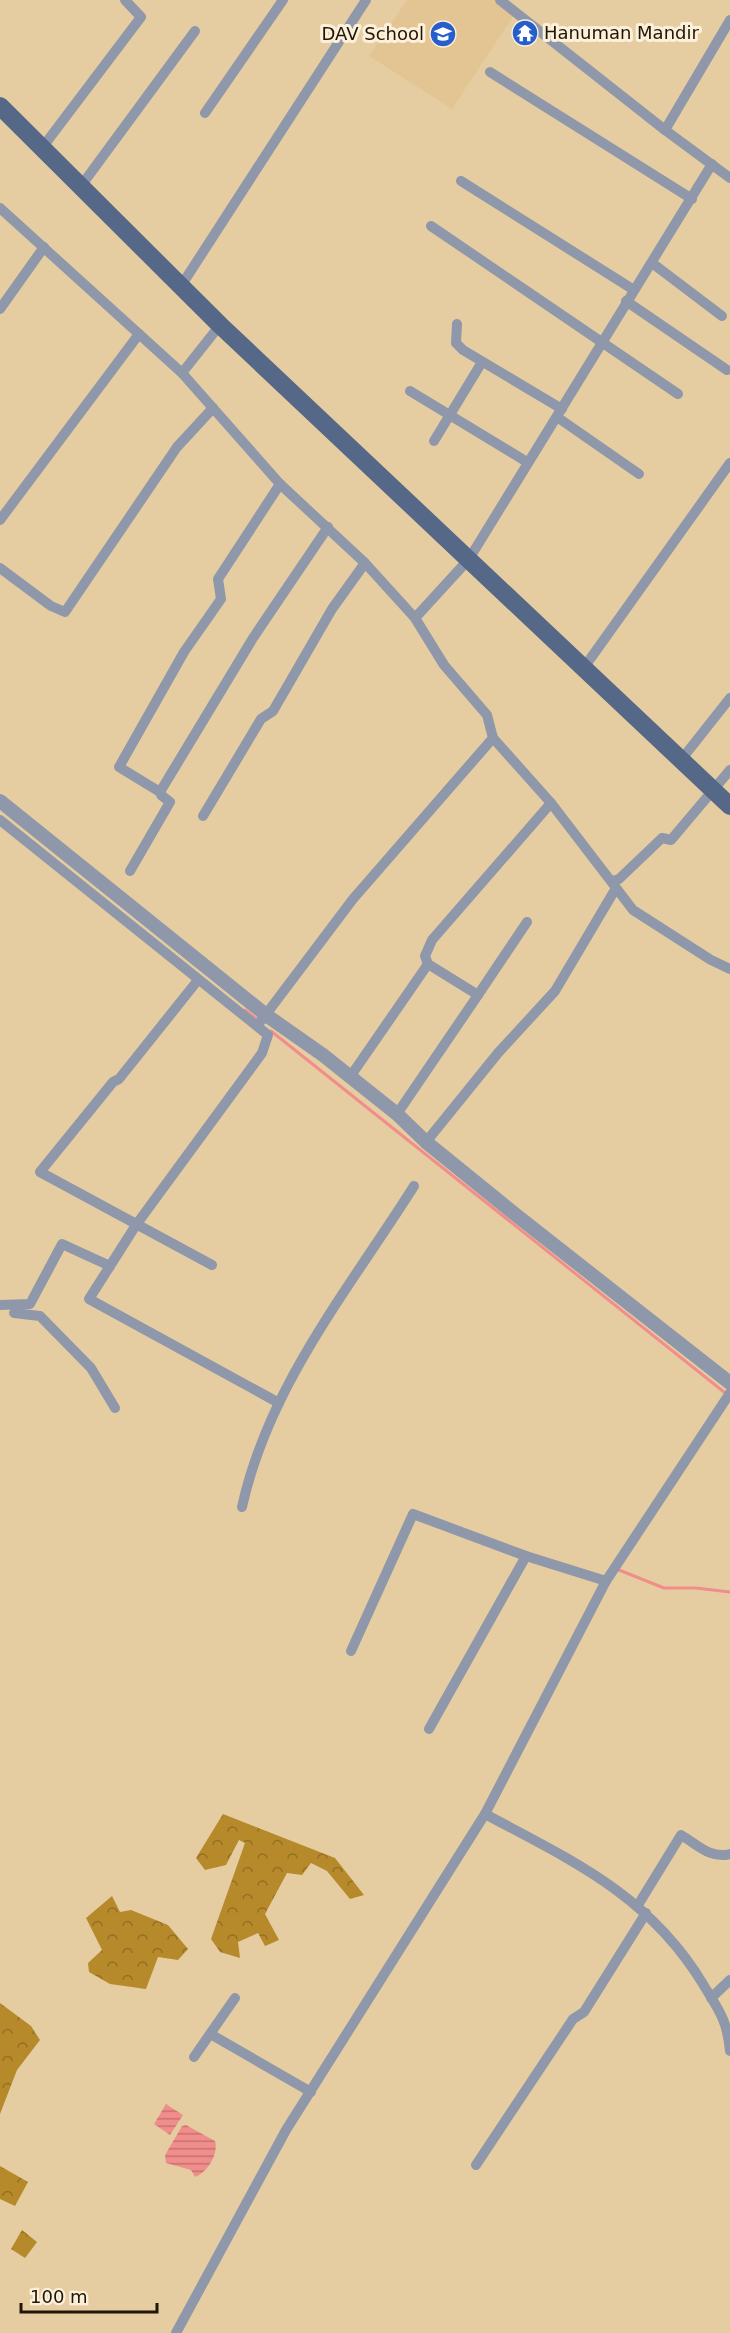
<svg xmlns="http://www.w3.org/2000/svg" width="730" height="2333" viewBox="0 0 730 2333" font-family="'DejaVu Sans',sans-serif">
	<defs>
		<pattern id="forest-crowns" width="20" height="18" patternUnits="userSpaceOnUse" patternTransform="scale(1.5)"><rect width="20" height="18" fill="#b6892b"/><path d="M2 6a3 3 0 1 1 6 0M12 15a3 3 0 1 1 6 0" fill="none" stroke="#936f23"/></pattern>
		<pattern id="water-rules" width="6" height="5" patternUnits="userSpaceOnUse" patternTransform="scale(1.5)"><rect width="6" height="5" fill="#f18e8c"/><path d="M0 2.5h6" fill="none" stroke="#c37370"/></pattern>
	</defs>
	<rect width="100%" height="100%" fill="#e6cda1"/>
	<path fill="#e2c592" d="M407,0H499L516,12L452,109L369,56Z"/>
	<g fill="url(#forest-crowns)">
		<path d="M223,1814L335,1858L364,1895L350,1899L327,1871L311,1863L302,1875L287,1873L265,1914L279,1940L265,1946L258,1933L238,1942L240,1958L220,1952L211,1939L245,1843L239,1840L226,1865L205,1870L196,1858Z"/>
		<path d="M112,1896L120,1912L131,1910L168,1925L188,1949L178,1960L158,1957L146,1989L110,1984L89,1972L88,1963L102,1950L86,1918Z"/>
		<path d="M0,2003L31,2026L40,2040L17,2070L0,2114Z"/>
		<path d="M0,2166L28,2182L15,2206L0,2199Z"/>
		<path d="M22,2230L37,2242L25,2258L11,2249Z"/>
	</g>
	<g fill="url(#water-rules)">
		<path d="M166,2104L183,2115L170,2135L154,2124Z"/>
		<path d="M186,2125L215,2141C219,2154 207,2173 195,2177L191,2170L166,2163L165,2155L182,2126Z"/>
	</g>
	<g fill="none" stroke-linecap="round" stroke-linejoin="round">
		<g stroke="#f18e8c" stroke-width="3">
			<path d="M245,1010L259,1021"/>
			<path d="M271,1031L724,1392"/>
			<path d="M619,1570L664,1588H696L730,1592"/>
		</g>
		<g stroke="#8e98aa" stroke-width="10">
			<path d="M500,0L665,130L730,178"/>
			<path d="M490,72L692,199"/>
			<path d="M205,113L283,0"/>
			<path d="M665,130L730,20"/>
			<path d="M42,148L141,17L125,0"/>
			<path d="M712,164L469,559L415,618L444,665L487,715L493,738L551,803L633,910L711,960L730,969"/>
			<path d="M461,181L634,290"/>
			<path d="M81,186L195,31"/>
			<path d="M0,208L182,373L280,484L365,563L415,618"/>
			<path d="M431,226L678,394"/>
			<path d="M652,263L722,316"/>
			<path d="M181,286L366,0"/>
			<path d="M626,301L727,370"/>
			<path d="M0,309L44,247"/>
			<path d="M457,324L456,343L463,350L562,409"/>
			<path d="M182,373L220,325"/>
			<path d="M410,391L527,462"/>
			<path d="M557,417L639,474"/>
			<path d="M434,441L482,362"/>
			<path d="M280,484L218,579L221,599L184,652L119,767L160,792L253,638L328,527"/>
			<path d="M0,520L139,334"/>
			<path d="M0,568L51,606L65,612L177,447L213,408"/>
			<path d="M583,669L730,463"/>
			<path d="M681,760L730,698"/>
			<path d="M203,816L261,719L273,711L332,609L365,563"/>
			<path d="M0,820L268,1035L262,1053L136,1225L110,1266L62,1244L30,1304L0,1305"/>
			<path d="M130,871L170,802L161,795"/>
			<path d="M613,881L619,879L662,838L671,840L730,770"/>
			<path d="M527,922L478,995L428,964L425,956L432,940L551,803"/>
			<path d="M198,980L119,1079L113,1082L40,1172L212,1265"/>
			<path d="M261,1021L353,899L493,738"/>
			<path d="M350,1077L428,964"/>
			<path d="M397,1114L478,995"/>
			<path d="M426,1142L498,1053L555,991L616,888"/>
			<path d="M110,1266L89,1299L279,1403"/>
			<path d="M14,1313L40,1316L91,1368L115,1408"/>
			<path d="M242,1507C269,1385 349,1289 414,1186"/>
			<path d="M351,1651L413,1514L526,1556L606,1581"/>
			<path d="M429,1729L526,1556"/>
			<path d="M485,1814C573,1861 649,1895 703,1984C719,2011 727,2019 730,2051"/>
			<path d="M638,1905L681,1835C698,1845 710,1859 730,1854"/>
			<path d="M711,1998L730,1980"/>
			<path d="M212,2035L311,2092"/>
			<path d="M194,2057L235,1998"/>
			<path d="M476,2165L573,2019L584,2012L646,1913"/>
			<path d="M176,2333L286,2130L485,1814L606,1581L730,1393"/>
		</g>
		<path stroke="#8e98aa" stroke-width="14" d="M0,801L266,1015L323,1055L397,1114L426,1142L516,1215L730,1383"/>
		<path stroke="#566888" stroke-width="18" d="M0,106L220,325L730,806"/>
	</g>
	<defs>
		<symbol id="temple-disc" viewBox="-11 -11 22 22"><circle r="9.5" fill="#265ecc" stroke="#fdf0da"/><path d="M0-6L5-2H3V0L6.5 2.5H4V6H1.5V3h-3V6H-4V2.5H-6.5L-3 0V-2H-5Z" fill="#fff"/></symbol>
		<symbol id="school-disc" viewBox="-11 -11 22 22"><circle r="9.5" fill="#265ecc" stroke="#fdf0da"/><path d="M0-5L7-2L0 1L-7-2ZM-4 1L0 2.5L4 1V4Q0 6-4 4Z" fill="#fff"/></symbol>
	</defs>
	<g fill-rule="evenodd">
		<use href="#temple-disc" x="510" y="18" width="30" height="30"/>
		<use href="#school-disc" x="428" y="19" width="30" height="30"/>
	</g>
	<g text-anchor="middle" stroke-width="6" stroke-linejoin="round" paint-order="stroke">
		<g font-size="18" fill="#1f1606" stroke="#fdf0da" text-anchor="start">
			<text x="544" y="39">Hanuman Mandir</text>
			<text x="424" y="40" text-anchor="end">DAV School</text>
		</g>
	</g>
	<path d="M21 2303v9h136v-9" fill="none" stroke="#1f1606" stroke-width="3"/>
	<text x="30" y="2303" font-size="18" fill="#1f1606" stroke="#fdf0da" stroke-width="4.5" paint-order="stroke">100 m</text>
</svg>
